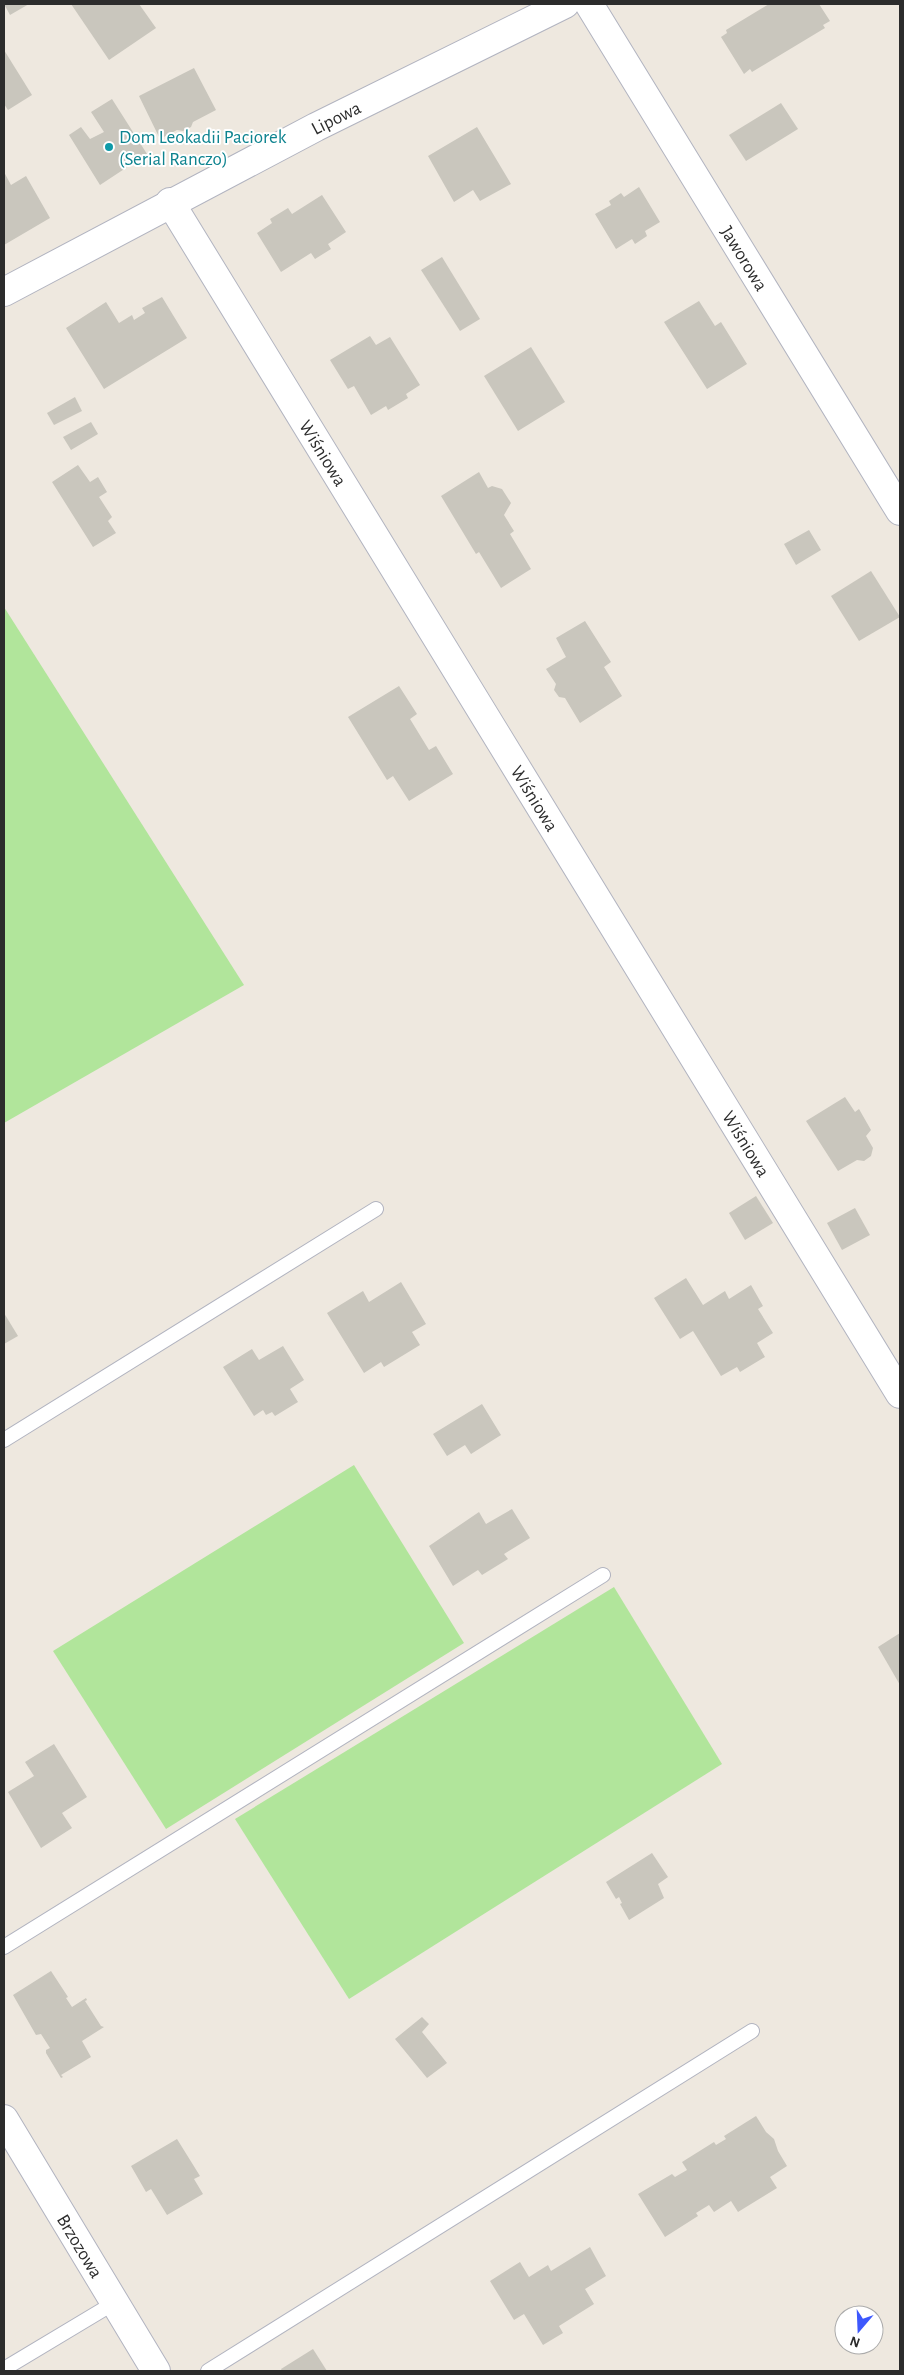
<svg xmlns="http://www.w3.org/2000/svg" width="904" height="2375" viewBox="0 0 904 2375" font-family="'Alegreya Sans',sans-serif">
	<rect width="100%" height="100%" fill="#eee8df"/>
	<g fill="#b1e59b">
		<path d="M4,607L244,985L4,1123Z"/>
		<path d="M354,1465L464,1643L166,1829L53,1651Z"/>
		<path d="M614,1587L722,1764L349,1999L235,1819Z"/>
	</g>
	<g fill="#c9c6bd">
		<path d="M4,4H29L10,15Z"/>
		<path d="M71,4H139L156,28L109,60Z"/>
		<path d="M769,4H819L830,21L823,25L825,28L752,72L750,69L744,74L721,37L727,33L726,30Z"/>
		<path d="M4,50L32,95L8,110L4,104Z"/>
		<path d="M194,68L216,110L193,122L191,127L183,131L177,130L160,139L139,96Z"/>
		<path d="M112,99L147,154L100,185L69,135L81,127L90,139L104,132L91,112Z"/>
		<path d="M781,103L798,129L746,161L729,135Z"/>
		<path d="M477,127L511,184L480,201L473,190L454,202L428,156Z"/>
		<path d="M4,172L11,185L26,176L50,218L4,245Z"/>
		<path d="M639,187L660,222L645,231L647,236L635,244L632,239L616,249L595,214L611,205L609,201L621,193L624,197Z"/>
		<path d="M322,195L346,232L328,244L331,249L315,259L311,253L281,272L257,233L272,223L270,219L288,208L292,214Z"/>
		<path d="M442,257L480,319L460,331L421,270Z"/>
		<path d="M162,297L187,338L104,389L66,328L106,302L119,323L132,315L134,320L145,313L142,308Z"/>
		<path d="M699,301L715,326L721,322L747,364L707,389L664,322Z"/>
		<path d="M370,336L376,345L390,337L420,385L406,394L408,398L388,410L386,406L371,415L354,386L348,389L330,360Z"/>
		<path d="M531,347L565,402L518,431L484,376Z"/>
		<path d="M75,397L82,411L54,425L47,413Z"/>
		<path d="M91,422L98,434L71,450L63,437Z"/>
		<path d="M78,465L90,482L98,477L107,492L99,497L112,517L108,521L116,533L93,547L52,482Z"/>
		<path d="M479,472L488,488L492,486L502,489L511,503L504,515L514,531L510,534L531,569L501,588L479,552L476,554L441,496Z"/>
		<path d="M809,530L821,550L796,565L784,544Z"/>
		<path d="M871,571L900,617L859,641L831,596Z"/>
		<path d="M585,621L611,662L604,667L622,696L580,723L565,698L559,697L554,690L556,684L546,669L566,657L556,638Z"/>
		<path d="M399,686L417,714L410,719L429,750L436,746L453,774L409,801L393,776L387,780L348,717Z"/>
		<path d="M845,1097L855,1112L859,1109L871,1130L866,1136L873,1148L871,1156L864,1161L857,1160L838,1171L806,1121Z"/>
		<path d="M756,1196L773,1223L745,1240L729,1213Z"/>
		<path d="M855,1208L870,1235L842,1250L827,1223Z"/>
		<path d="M686,1278L703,1305L725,1291L729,1299L751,1285L763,1306L758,1309L773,1333L757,1343L765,1357L740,1372L737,1367L721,1376L693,1331L680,1339L654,1298Z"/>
		<path d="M401,1282L426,1324L412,1332L420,1345L384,1367L381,1362L364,1373L327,1313L363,1291L369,1302Z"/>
		<path d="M4,1313L18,1336L4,1344Z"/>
		<path d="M283,1346L304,1380L290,1389L298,1402L275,1416L272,1412L266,1415L263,1410L254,1416L223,1367L252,1349L259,1360Z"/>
		<path d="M482,1404L501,1435L471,1454L465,1445L447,1456L433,1434Z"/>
		<path d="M512,1509L530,1538L504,1554L508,1559L482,1575L478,1570L453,1586L429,1546L479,1512L486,1524Z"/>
		<path d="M900,1633V1685L878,1647Z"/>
		<path d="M54,1744L87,1797L62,1813L72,1828L41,1848L8,1792L34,1776L25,1762Z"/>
		<path d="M652,1853L668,1877L658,1884L664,1898L629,1920L620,1904L622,1903L619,1897L616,1899L606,1882Z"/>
		<path d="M51,1971L68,1997L66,1998L72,2007L86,1998L87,2000L85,2001L101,2026L104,2027L82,2041L91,2057L61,2075L63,2077L61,2078L46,2053V2050L50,2048L41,2034L36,2035L13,1995Z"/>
		<path d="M422,2017L429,2024L422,2032L447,2063L427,2078L395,2039Z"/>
		<path d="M756,2116L766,2132L774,2139L778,2151L787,2166L770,2177L777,2188L738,2212L731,2201L714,2212L709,2205L696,2213L698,2216L665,2237L638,2194L672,2174L675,2177L687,2170L682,2162L714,2142L716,2145L726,2139L724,2136Z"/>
		<path d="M177,2139L200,2176L194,2179L203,2194L167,2215L151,2189L146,2192L131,2166Z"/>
		<path d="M590,2247L606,2276L585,2289L594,2304L559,2326L563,2333L543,2345L524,2314L514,2320L490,2281L520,2262L529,2277L548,2265L551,2271Z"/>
		<path d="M313,2349L327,2371H282L281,2369Z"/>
	</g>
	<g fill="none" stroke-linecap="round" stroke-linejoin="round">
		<defs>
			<g id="service">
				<path d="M4,1440L376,1209"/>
				<path d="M4,1947L603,1575"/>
				<path d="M4,2369L114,2303"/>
				<path d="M208,2371L752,2031"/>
			</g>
			<g id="minor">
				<path id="s1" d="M589,4L900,511"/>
				<path id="s2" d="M170,202L900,1394"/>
				<path id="s3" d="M4,292L316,127L565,4"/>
				<path id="s4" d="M4,2119L156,2371"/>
			</g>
		</defs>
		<use href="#service" stroke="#b2b4c0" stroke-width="16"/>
		<use href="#minor" stroke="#b2b4c0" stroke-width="30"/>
		<use href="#service" stroke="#fff" stroke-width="14"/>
		<use href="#minor" stroke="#fff" stroke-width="28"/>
	</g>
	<circle fill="#0f9aa8" stroke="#fff" stroke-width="2" cx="109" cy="147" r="5"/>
	<g text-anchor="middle" stroke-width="4" stroke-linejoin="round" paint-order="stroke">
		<g font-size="19" fill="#2c2c2c" stroke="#fff">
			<text dy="7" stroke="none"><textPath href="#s3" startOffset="375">Lipowa</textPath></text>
			<text dy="7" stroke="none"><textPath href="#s1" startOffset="298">Jaworowa</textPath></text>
			<text dy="7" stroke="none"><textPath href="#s2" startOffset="294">Wiśniowa</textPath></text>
			<text dy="7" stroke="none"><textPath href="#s2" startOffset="699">Wiśniowa</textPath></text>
			<text dy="7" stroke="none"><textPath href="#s2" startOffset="1104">Wiśniowa</textPath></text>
			<text dy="7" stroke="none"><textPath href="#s4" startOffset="148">Brzozowa</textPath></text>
		</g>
		<g font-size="19" fill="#0d838f" stroke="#fff" text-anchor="start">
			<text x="119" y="143">Dom Leokadii Paciorek<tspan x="119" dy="22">(Serial Ranczo)</tspan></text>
		</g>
	</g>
	<rect width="904" height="2375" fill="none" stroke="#2c2c2c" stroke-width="10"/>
	<g transform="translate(859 2330) rotate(199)"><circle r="24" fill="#ffffff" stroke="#ababab"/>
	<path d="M0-4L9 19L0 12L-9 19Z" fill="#3d58fd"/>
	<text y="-8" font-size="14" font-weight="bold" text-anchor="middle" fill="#2c2c2c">N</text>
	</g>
</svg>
